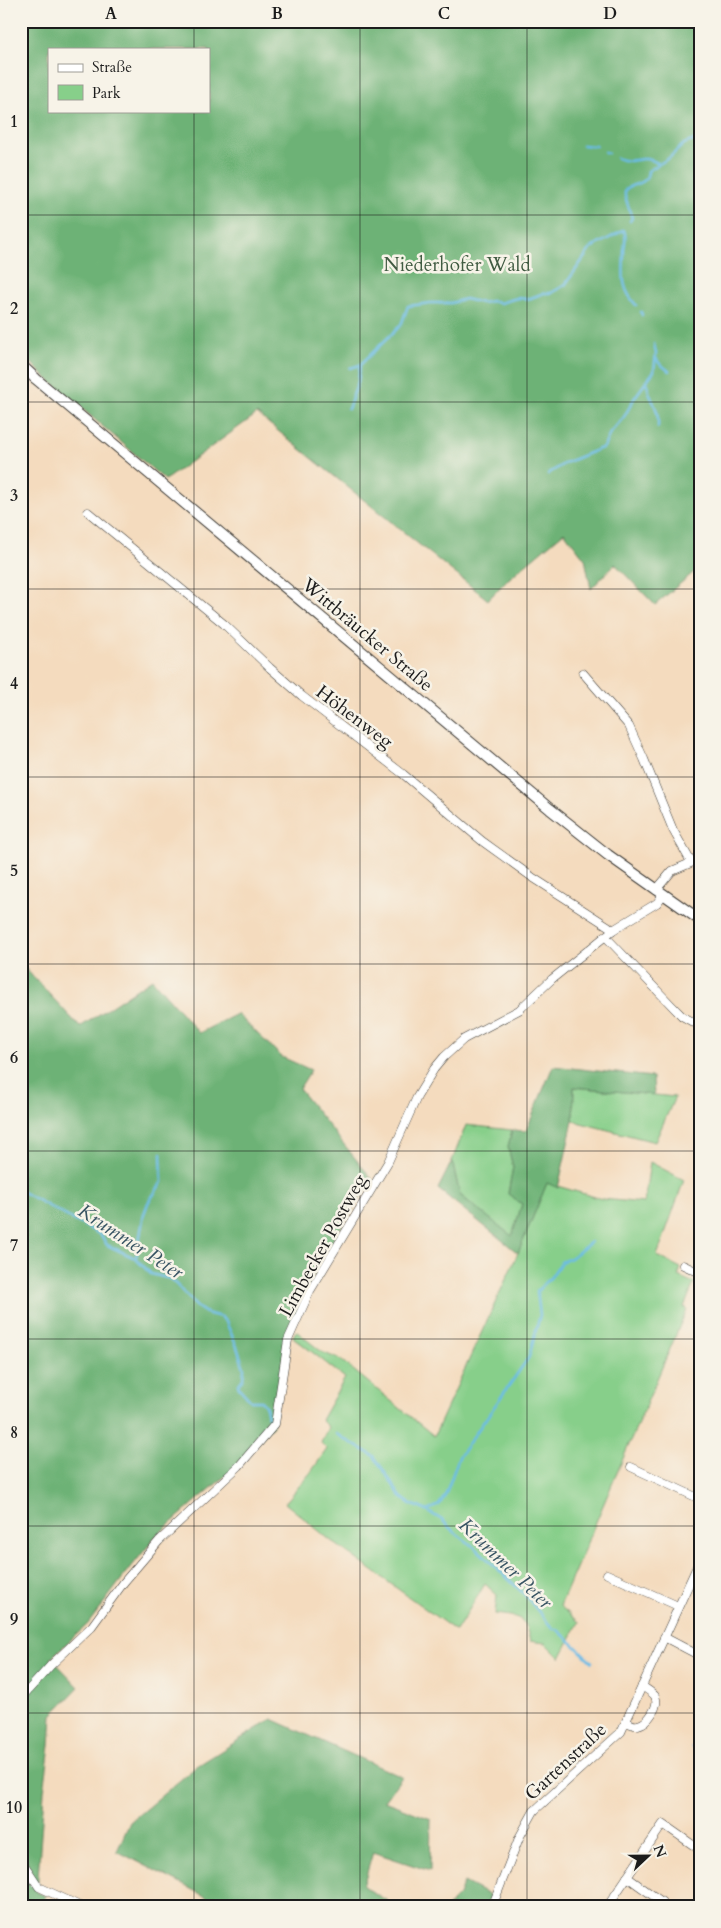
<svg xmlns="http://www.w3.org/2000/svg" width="721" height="1928" viewBox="0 0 721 1928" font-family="Cardo,serif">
	<rect width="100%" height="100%" fill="#f7f3e8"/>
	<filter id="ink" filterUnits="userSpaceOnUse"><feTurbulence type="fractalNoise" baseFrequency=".02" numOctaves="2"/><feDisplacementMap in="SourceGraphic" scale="10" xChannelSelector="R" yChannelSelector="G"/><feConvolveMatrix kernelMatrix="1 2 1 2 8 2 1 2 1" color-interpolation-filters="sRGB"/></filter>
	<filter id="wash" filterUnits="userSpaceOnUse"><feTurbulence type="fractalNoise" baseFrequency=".0096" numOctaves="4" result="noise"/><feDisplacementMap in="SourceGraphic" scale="20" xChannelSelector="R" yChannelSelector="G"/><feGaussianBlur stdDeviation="1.12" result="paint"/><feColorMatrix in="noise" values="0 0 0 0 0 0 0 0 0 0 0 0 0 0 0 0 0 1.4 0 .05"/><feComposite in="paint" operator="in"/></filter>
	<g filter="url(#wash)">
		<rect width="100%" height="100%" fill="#f4dbbe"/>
		<g fill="#87cf8a" stroke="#527653">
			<path d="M574,1087L675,1097L655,1142L573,1121Z"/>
			<path d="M466,1125L512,1130L508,1147L513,1167L508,1193L522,1204L512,1237L460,1195L452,1161Z"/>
			<path d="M650,1162L684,1180L657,1256L681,1268L678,1276L694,1283L684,1307L687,1309L560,1606L579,1622L560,1658L545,1643L530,1641C523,1614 522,1618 495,1614L497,1595L485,1584L456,1631L330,1540L285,1503L311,1472L327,1449L321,1443L328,1427L321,1420L345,1378L293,1337L296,1331L322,1352L341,1360L434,1436L518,1253L547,1183L602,1199L644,1203Z"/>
		</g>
		<g fill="#6db276" stroke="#446749" fill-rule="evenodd">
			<path d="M21,21H700V567L655,605L615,564L591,589L585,559L564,532L505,582L488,600L257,414L165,480L42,374L21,352ZM49,49H209V111H49Z"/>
			<path d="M21,964L80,1027L152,979L199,1033L237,1014L282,1057L311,1070L299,1089L372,1179L334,1238L302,1297L286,1340L273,1425L238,1465L156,1536L121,1580L88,1624L51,1658L79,1687L52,1715L50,1745L44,1792L37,1892L46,1896L34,1907H21Z"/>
			<path d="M553,1066L653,1077L654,1095L574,1087L573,1121L558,1188L547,1183L518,1253L438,1189L452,1161L460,1195L512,1236L522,1204L508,1194L513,1167L508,1147L512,1130L526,1131Z"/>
			<path d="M272,1719L402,1777L384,1801L431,1819L430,1871L373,1852L363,1886L397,1907H226L117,1851L130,1822L197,1766Z"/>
			<path d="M464,1882L491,1896L486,1907H447L459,1895Z"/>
		</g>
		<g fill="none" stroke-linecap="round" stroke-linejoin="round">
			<g stroke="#6bbce6" stroke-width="2.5">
				<path d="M582,145L596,146"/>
				<path d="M605,152L608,153"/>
				<path d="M617,158C633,166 640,153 658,163"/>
				<path d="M630,221L632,218L625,196V190C634,181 647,187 648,171L669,158L684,144L700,138"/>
				<path d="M641,312L642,315"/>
				<path d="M656,358L659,363L669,371"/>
				<path d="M350,368L360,365"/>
				<path d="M647,381C647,399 660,404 658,427"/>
				<path d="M348,409L358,382L360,365L401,325L408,306L431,303H451L465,299L482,303L491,301L500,303L517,298L528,299L544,293H551L565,285L591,248L624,230C627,238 625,241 624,249C624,273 619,286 636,305"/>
				<path d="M548,474L565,463L604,447L610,433L624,417L635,397L654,371L656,353L654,344"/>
				<path d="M21,1191L101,1235L107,1245L135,1258L151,1274L171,1279L197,1307L206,1313L221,1317L226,1322L237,1347L244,1368L243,1379L238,1385L239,1388L251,1401H261L266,1407L268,1417"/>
				<path d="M136,1258L144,1214L148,1203L162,1182L161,1153"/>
				<path d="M336,1434L374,1456L401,1497L409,1503L427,1511L442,1520L453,1531L477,1549L523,1593L553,1629H557L592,1662"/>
				<path d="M427,1511L439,1505L445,1496L459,1457L529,1357L540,1315L537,1291L551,1277L561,1262L571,1258L591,1242"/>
				<path d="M692,1747L700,1753"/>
			</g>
		</g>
	</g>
	<g filter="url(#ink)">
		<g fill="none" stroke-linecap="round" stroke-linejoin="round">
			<defs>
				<g id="minor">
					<path d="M88,512L224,624L270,668L302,696L403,774L482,841L532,877L608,926L613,930"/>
					<path d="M583,673L629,726L644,759L673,830L691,862"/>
					<path d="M656,890L672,871L700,859"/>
					<path d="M605,936L675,1009L682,1016L700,1026"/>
					<path d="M683,1265L700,1273"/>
					<path d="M631,1467L700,1499"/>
					<path d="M607,1574L678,1606"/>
					<path d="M664,1637L700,1656"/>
					<path d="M21,1698L51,1665L92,1626L124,1582L159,1541L239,1466L275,1424L288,1340L310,1291L388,1162L417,1097L434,1069L444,1057L464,1039L519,1010L552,979L592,947L613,930L657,903L663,895"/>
					<path d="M626,1722C630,1724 634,1726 638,1725C648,1723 660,1706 655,1696C652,1692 646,1689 642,1686"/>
					<path d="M21,1860L39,1887L82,1907"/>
					<path d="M627,1877L662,1902"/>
					<path d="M492,1907L519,1838L534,1811L621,1732L700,1560"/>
					<path d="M607,1907L663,1824L700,1850"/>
				</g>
				<path id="major" d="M21,365L36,379L550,809L608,855L700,920"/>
			</defs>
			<use href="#minor" stroke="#3c3934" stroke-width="9"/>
			<use href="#major" stroke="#3c3934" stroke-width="12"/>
			<use href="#minor" stroke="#fff" stroke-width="8"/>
			<use href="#major" stroke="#fff" stroke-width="10"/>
		</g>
	</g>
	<path fill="none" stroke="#1c1c1c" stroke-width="1" stroke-opacity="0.55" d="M194,21V49M360,21V1907M527,21V1907M194,111V1907M21,215H700M21,402H700M21,589H700M21,777H700M21,964H700M21,1151H700M21,1339H700M21,1526H700M21,1713H700"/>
	<g text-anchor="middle" stroke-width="5" stroke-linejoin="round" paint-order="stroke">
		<g font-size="19" fill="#415b42" stroke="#f7f3e8">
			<text x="457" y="271">Niederhofer Wald</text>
		</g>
		<g font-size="19" fill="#1c1c1c" stroke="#f7f3e8">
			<text transform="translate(368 634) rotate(40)" y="7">Wittbräucker Straße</text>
			<text transform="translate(355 716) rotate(37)" y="7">Höhenweg</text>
			<text transform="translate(322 1245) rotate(-61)" y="7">Limbecker Postweg</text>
			<text transform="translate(565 1761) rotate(-43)" y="7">Gartenstraße</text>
		</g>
		<g font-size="20" font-style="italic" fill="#385463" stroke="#f7f3e8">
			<text transform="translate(131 1241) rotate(33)" y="7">Krummer Peter</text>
			<text transform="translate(506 1563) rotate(44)" y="7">Krummer Peter</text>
		</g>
	</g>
	<rect width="721" height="1928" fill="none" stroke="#f7f3e8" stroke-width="55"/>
	<rect x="48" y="48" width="162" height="65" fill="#f7f3e8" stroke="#9f9d96"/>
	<rect x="58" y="64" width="25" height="8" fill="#ffffff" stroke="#9f9d96"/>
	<text x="92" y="72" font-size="15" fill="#1c1c1c">Straße</text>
	<rect x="58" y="85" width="25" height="15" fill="#87cf8a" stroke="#9f9d96"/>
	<text x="92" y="98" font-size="15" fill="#1c1c1c">Park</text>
	<g transform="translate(648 1856) rotate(68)" stroke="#f7f3e8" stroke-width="4" paint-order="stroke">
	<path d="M0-4L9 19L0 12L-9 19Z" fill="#1c1c1c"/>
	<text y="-8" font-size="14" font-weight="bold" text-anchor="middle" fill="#1c1c1c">N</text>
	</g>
	<rect x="28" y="28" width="666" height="1872" fill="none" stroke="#1c1c1c" stroke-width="2"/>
	<g font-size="16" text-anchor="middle" font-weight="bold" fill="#1c1c1c">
		<text x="111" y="19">A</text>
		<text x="277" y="19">B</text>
		<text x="444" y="19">C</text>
		<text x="610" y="19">D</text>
		<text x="14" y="127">1</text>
		<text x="14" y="314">2</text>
		<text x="14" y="501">3</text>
		<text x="14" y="689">4</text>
		<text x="14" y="876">5</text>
		<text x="14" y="1063">6</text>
		<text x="14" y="1251">7</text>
		<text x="14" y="1438">8</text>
		<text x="14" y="1625">9</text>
		<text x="14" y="1813">10</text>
	</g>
</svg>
